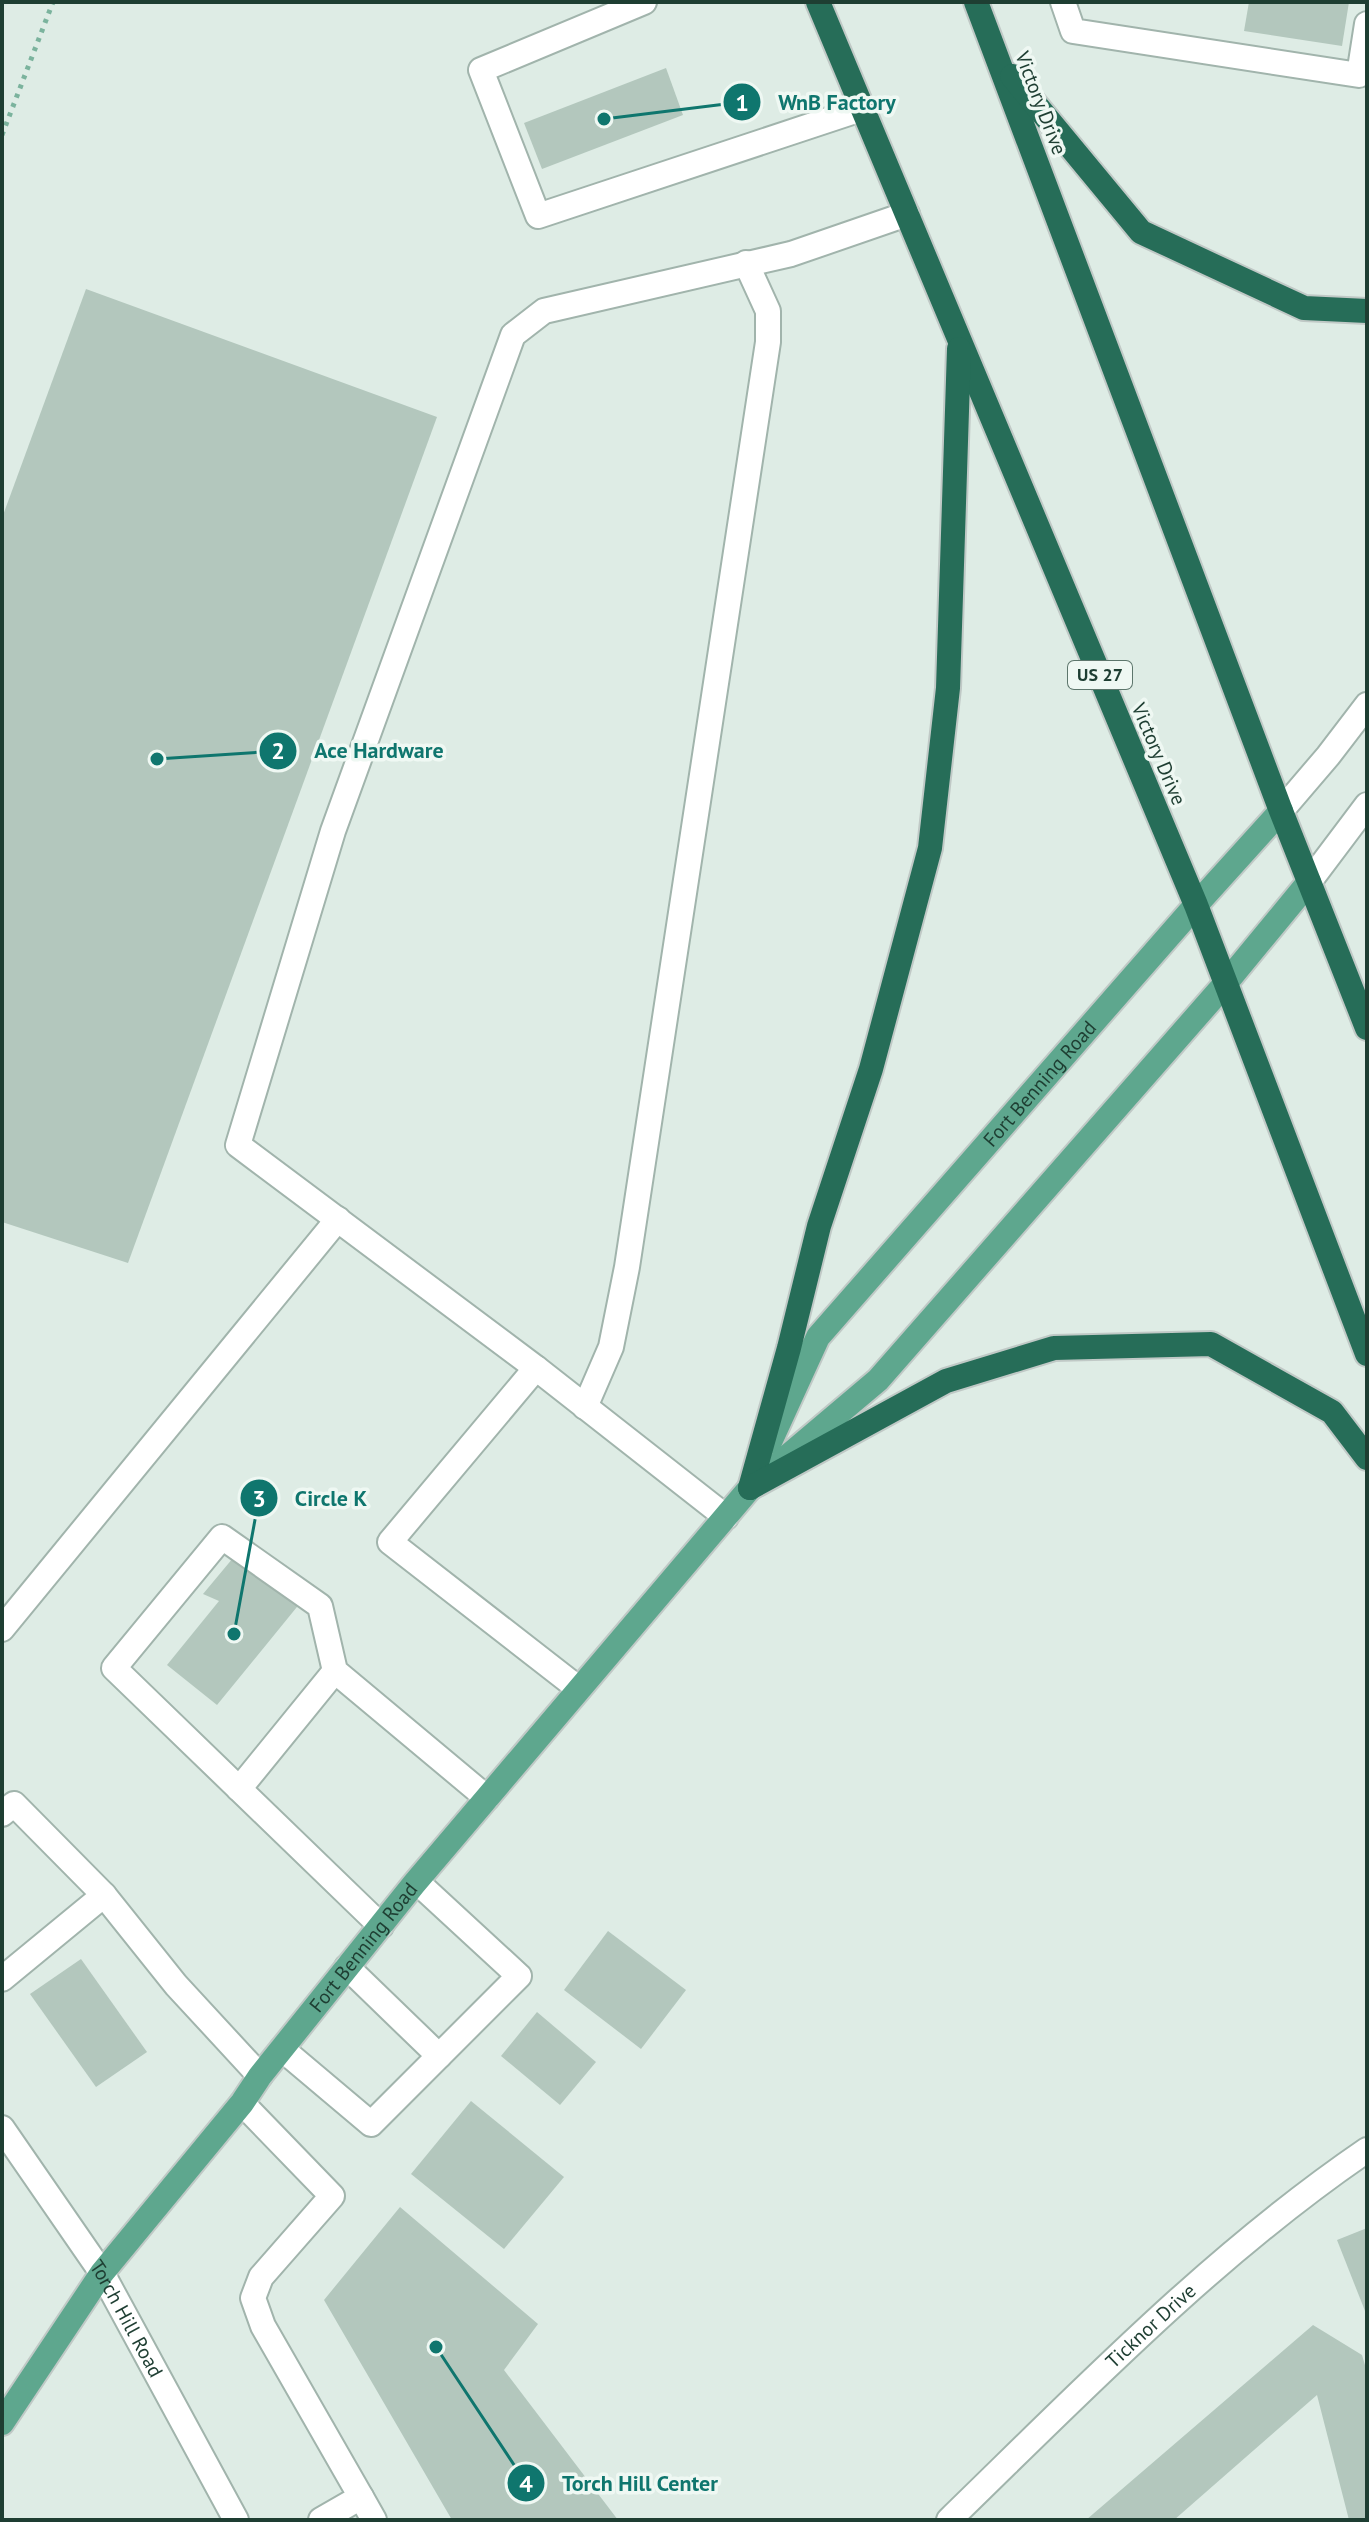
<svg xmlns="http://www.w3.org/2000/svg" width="1369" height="2522" viewBox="0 0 1369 2522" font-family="'PT Sans',sans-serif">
	<rect width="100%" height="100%" fill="#deece5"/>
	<g fill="#b3c7bd">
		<path d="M1249,2H1349L1342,46L1244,31Z"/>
		<path d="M666,68L683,115L542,169L524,123Z"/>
		<path d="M86,289L437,417L128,1263L2,1222V518Z"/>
		<path d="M238,1552L301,1602L217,1705L167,1665L219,1601L203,1594Z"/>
		<path d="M608,1931L686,1990L641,2049L564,1990Z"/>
		<path d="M81,1959L147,2052L96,2087L30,1994Z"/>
		<path d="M537,2012L596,2062L560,2105L501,2056Z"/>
		<path d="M471,2101L564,2177L504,2249L411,2174Z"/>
		<path d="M400,2207L538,2324L504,2370L618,2520H452L324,2300Z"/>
		<path d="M1367,2228V2316L1337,2240Z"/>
		<path d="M1313,2325L1362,2355L1367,2372V2520H1349L1317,2395L1174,2520H1086Z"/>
	</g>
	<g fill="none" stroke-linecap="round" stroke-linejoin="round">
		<defs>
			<g id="minor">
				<path d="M644,2L481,70L538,216L861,109"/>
				<path d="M1063,2L1073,31L1359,75L1367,24"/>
				<path d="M1281,811L1328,756L1367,705"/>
				<path d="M1309,882L1367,805"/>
				<path d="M536,1368L238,1145L333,831L513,335L544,311L791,254L907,214"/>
				<path d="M585,1407L611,1347L627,1267L768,342V311L746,263"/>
				<path d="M2,1629L338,1219"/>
				<path d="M579,1689L390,1542L536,1368L726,1517"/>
				<path d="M239,1789L335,1671"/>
				<path d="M2,1814L14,1804L104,1895L2,1979"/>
				<path d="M104,1895L176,1985L260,2076"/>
				<path d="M381,1926L114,1668L222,1537L320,1606L335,1671L487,1798"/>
				<path d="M347,1967L439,2056"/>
				<path d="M282,2049L371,2124L519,1976L417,1882"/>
				<path d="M242,2103L332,2196L261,2277L253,2298L263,2326L361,2497L321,2520"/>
				<path id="s1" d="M2,2128L102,2273L236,2520"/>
				<path d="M361,2497L374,2520"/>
				<path id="s2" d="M949,2520C1082,2391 1213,2255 1367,2150"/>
			</g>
			<g id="major">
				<path id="s3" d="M770,1442L818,1337L1196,905L1281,811"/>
				<path id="s4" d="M2,2423L102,2273L242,2103L260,2076L414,1884L750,1488L878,1380L1225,984L1309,882"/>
			</g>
			<g id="highway">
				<path d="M818,2L1196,905L1367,1354"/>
				<path d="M976,2L1281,811L1367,1028"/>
				<path d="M1012,76L1141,232L1304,308L1367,311"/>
				<path d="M750,1488L789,1348L819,1226L871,1069L930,848L948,688L959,349"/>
				<path d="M750,1488L946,1381L1054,1348L1211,1344L1332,1412L1367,1458"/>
			</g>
		</defs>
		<use href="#minor" stroke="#a1b4ac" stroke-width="28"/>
		<use href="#major" stroke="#c0c9c6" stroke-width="28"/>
		<use href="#highway" stroke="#c0c9c6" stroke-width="28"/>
		<path stroke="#7bb39d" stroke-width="5" stroke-dasharray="4 6" stroke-linecap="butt" d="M2,135L53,2"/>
		<use href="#minor" stroke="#fff" stroke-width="24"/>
		<use href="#major" stroke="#5ea78e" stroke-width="24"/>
		<use href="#highway" stroke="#266d58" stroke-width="24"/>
	</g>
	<g text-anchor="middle" stroke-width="7" stroke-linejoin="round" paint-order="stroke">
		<rect fill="#eff8f3" stroke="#5d766c" stroke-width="2" x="1068" y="661" width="64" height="28" rx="6"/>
		<g font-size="18" font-weight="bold" fill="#1e3e32">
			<text x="1100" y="681">US 27</text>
		</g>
		<g font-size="20" fill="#1e3e32" stroke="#eff8f3">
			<text transform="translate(1041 103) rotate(69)" y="7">Victory Drive</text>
			<text transform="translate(1159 754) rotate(67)" y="7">Victory Drive</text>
			<text dy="7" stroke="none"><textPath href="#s3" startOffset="452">Fort Benning Road</textPath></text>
			<text dy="7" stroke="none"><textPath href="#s4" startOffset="598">Fort Benning Road</textPath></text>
			<text dy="7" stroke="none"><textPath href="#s1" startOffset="228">Torch Hill Road</textPath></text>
			<text dy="7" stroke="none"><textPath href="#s2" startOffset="280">Ticknor Drive</textPath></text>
		</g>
	</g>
	<path fill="none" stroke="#0f766e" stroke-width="3" d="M604 119L742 102M157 759L278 751M234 1634L259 1498M436 2347L526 2483"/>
	<g fill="#0f766e" stroke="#eff8f3" stroke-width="3">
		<circle cx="604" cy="119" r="8"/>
		<circle cx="157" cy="759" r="8"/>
		<circle cx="234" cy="1634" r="8"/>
		<circle cx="436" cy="2347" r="8"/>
		<circle cx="742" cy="102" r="20"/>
		<circle cx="278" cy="751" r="20"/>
		<circle cx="259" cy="1498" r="20"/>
		<circle cx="526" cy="2483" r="20"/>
	</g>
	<g font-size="24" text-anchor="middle" font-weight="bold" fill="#fff">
		<text x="742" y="111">1</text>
		<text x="278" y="759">2</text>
		<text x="259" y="1507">3</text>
		<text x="526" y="2492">4</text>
	</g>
	<g font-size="22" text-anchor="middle" font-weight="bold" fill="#0f766e" stroke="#eff8f3" stroke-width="7" stroke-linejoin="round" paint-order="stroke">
		<text x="837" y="110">WnB Factory</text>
		<text x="379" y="758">Ace Hardware</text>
		<text x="331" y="1506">Circle K</text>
		<text x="640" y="2491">Torch Hill Center</text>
	</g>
	<rect width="1369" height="2522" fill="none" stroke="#1e3e32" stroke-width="8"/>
</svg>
